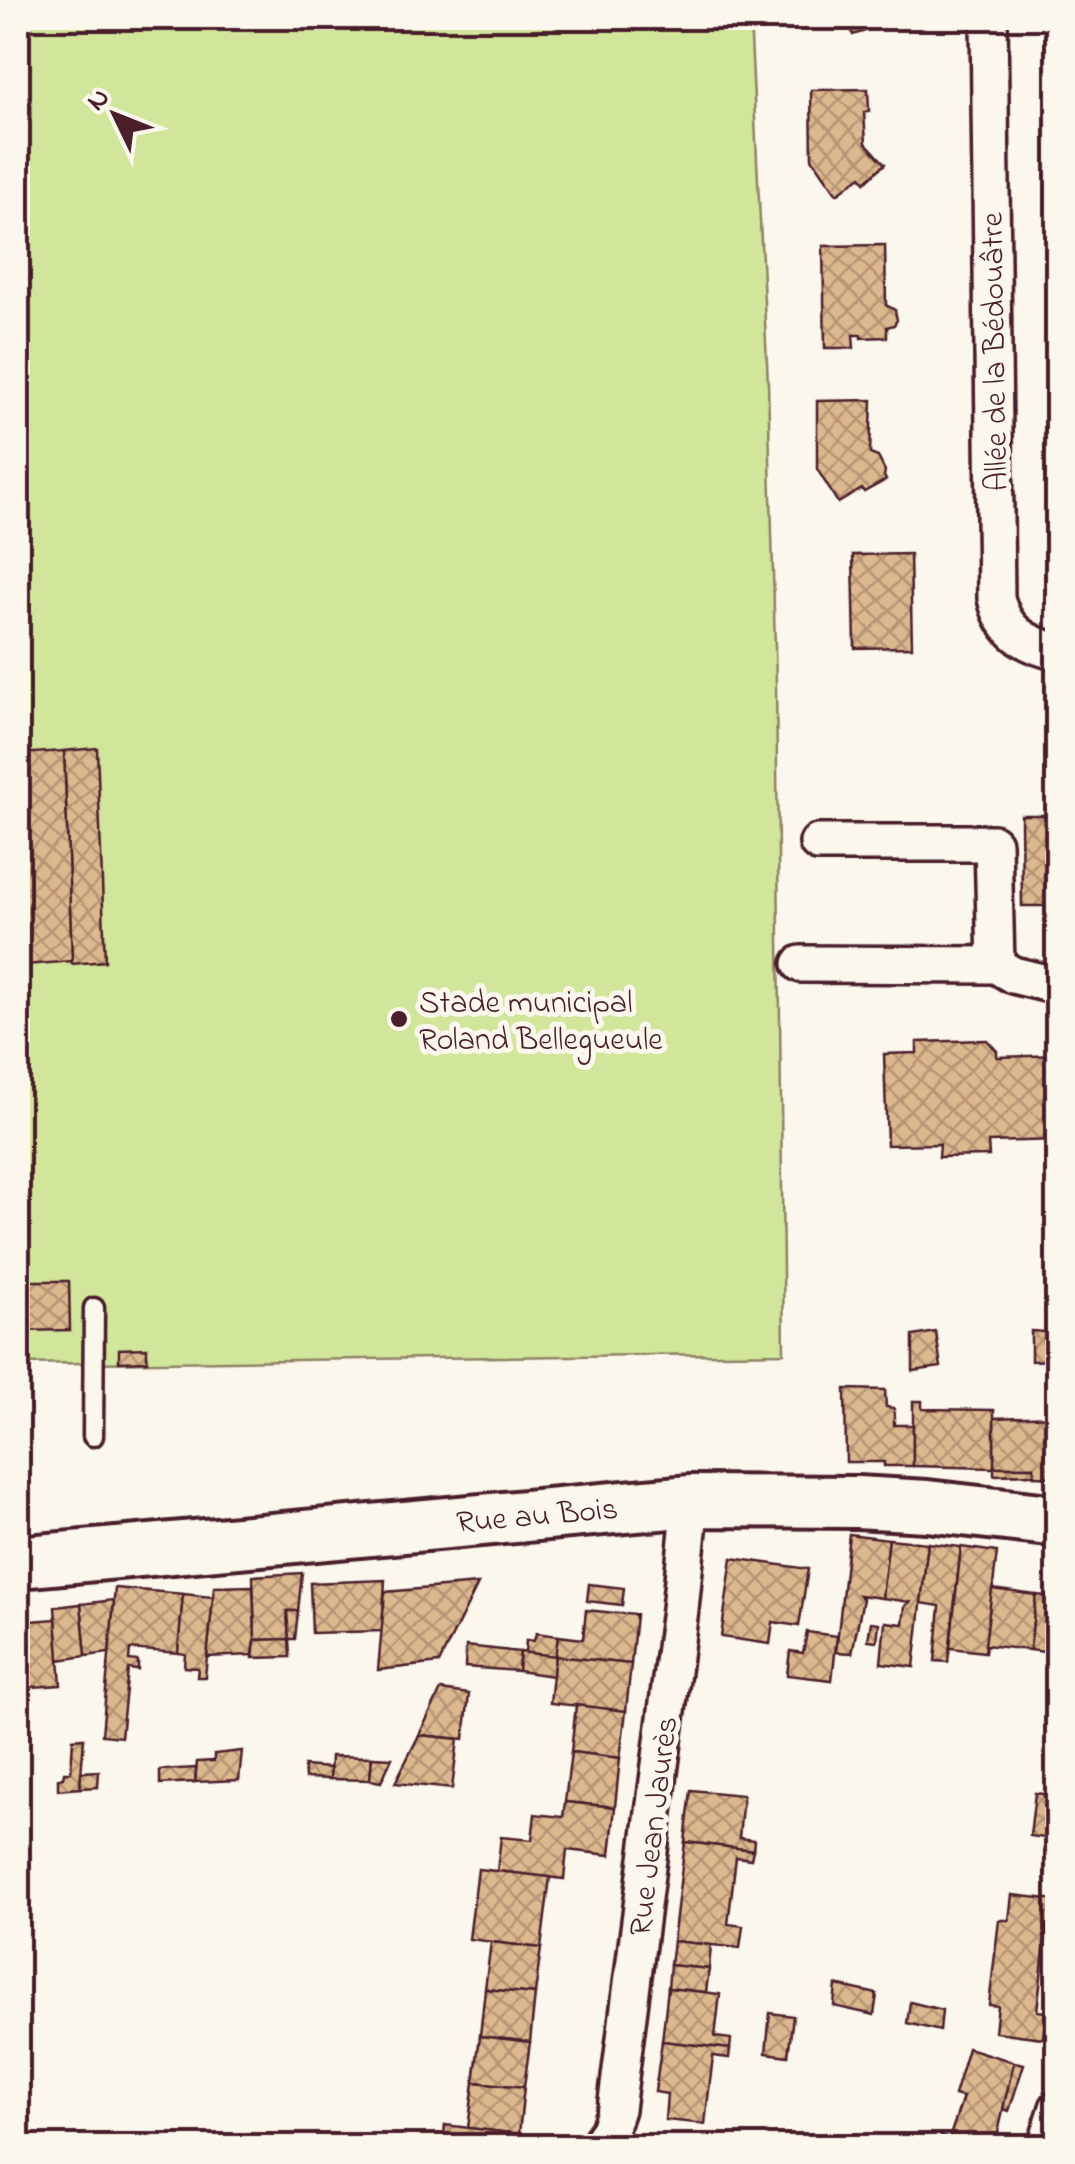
<svg xmlns="http://www.w3.org/2000/svg" width="1075" height="2164" viewBox="0 0 1075 2164" font-family="'Indie Flower',sans-serif">
	<defs>
		<pattern id="building-cross-hatch" width="8" height="8" patternUnits="userSpaceOnUse" patternTransform="scale(2.5)"><rect width="8" height="8" fill="#ddb88e"/><path d="M0 0l8 8M0 8l8-8" fill="none" stroke="#b59574"/></pattern>
	</defs>
	<rect width="100%" height="100%" fill="#fbf7ec"/>
	<filter id="ink" filterUnits="userSpaceOnUse"><feTurbulence type="fractalNoise" baseFrequency=".01" numOctaves="2"/><feDisplacementMap in="SourceGraphic" scale="20" xChannelSelector="R" yChannelSelector="G"/><feConvolveMatrix kernelMatrix="1 2 1 2 8 2 1 2 1" color-interpolation-filters="sRGB"/></filter>
	<g filter="url(#ink)">
		<path fill="#d2e69b" stroke="#8e8263" stroke-width="2.5" d="M18,18H750L768,383L776,685L784,1353L18,1364Z"/>
		<g fill="url(#building-cross-hatch)" stroke="#4a1f2b" stroke-width="2.5">
			<path d="M847,18H902L903,19L853,35Z"/>
			<path d="M868,89L869,111L864,112L866,143L885,164L865,182L861,176L837,194L812,158L811,90Z"/>
			<path d="M885,245L886,305L895,310L897,320L894,325L887,327V337L861,338V335H853L854,348H825L823,246Z"/>
			<path d="M872,400L870,454L878,457L885,471L884,476L886,480L864,492L862,489L838,503L817,469V401Z"/>
			<path d="M910,554L912,647L855,648L853,555Z"/>
			<path d="M97,748L105,961L72,964L64,751Z"/>
			<path d="M64,751L72,961L26,965L18,754Z"/>
			<path d="M1053,804H1058V906H1022L1021,815H1054Z"/>
			<path d="M987,1040L997,1051V1057L1058,1055V1140L988,1142L989,1156L939,1157L940,1144L887,1145L884,1054L917,1053V1042Z"/>
			<path d="M18,1281H69L70,1330L18,1331Z"/>
			<path d="M1031,1331L1058,1333V1477L1034,1476V1467H994V1418L1055,1416V1360L1031,1361Z"/>
			<path d="M936,1332L941,1367L913,1371V1336Z"/>
			<path d="M147,1348V1361L119,1362V1349Z"/>
			<path d="M845,1389L885,1390L886,1407L894,1408V1425H913V1466H884V1462H846Z"/>
			<path d="M913,1401H922V1409L994,1410V1468L913,1466Z"/>
			<path d="M994,1467H1034V1474L994,1475Z"/>
			<path d="M849,1534L889,1539L882,1598L859,1595L863,1599L852,1653L836,1652Z"/>
			<path d="M889,1539L928,1543L914,1667L881,1663L885,1622L903,1624L905,1606L910,1602L882,1598Z"/>
			<path d="M928,1543L961,1547L948,1662L935,1661L940,1606L921,1603Z"/>
			<path d="M961,1547L997,1552L985,1652L950,1648Z"/>
			<path d="M732,1558L808,1569L799,1626L773,1622L770,1644L721,1637Z"/>
			<path d="M302,1573L298,1611H287L289,1639L255,1640L253,1576Z"/>
			<path d="M385,1580L382,1631L312,1633L310,1583Z"/>
			<path d="M478,1584L439,1663L378,1670L385,1592Z"/>
			<path d="M589,1584L624,1588L622,1605L587,1601Z"/>
			<path d="M253,1586L255,1640L253,1655L207,1657L214,1587Z"/>
			<path d="M115,1588L183,1594L178,1653L130,1649L129,1660L138,1661V1670L128,1669L121,1737L102,1735Z"/>
			<path d="M992,1589L1036,1595L1030,1650L985,1645Z"/>
			<path d="M183,1594L213,1597L205,1677H197L198,1668L184,1667L185,1654L178,1653Z"/>
			<path d="M1036,1595L1057,1597L1051,1653L1030,1650Z"/>
			<path d="M114,1600L109,1653L86,1656L81,1604Z"/>
			<path d="M81,1604L86,1656L59,1660L55,1607Z"/>
			<path d="M586,1610L636,1615L631,1664L555,1656L558,1636L583,1639Z"/>
			<path d="M287,1611H298L295,1639H289Z"/>
			<path d="M56,1619L61,1685L18,1688V1622Z"/>
			<path d="M871,1622L879,1623L877,1641L868,1640Z"/>
			<path d="M807,1632L837,1636L832,1680L787,1675L790,1651L803,1653Z"/>
			<path d="M536,1633L558,1636L555,1656L525,1653L526,1640L534,1641Z"/>
			<path d="M289,1639L290,1657L253,1658L255,1640Z"/>
			<path d="M466,1646L520,1652L518,1671L465,1667Z"/>
			<path d="M520,1652L555,1656L553,1676L518,1671Z"/>
			<path d="M555,1656L631,1664L626,1711L550,1703Z"/>
			<path d="M441,1690L469,1694L464,1739L419,1735Z"/>
			<path d="M576,1705L626,1711L620,1758L571,1752Z"/>
			<path d="M419,1735L458,1739L452,1789L395,1783Z"/>
			<path d="M84,1738L80,1788L58,1790V1779L63,1778L64,1772H71L73,1739Z"/>
			<path d="M242,1751L239,1780L195,1782L197,1762L214,1761V1754Z"/>
			<path d="M571,1752L620,1758L615,1807L565,1802Z"/>
			<path d="M331,1756L372,1757L370,1780L330,1779Z"/>
			<path d="M372,1757L392,1758L381,1782L370,1780Z"/>
			<path d="M304,1766L330,1768V1779L305,1778Z"/>
			<path d="M196,1768L195,1782L160,1784V1770Z"/>
			<path d="M99,1771L98,1787L80,1788L81,1772Z"/>
			<path d="M691,1790L743,1795L739,1838L754,1840L753,1850L685,1842Z"/>
			<path d="M1058,1790V1847L1051,1846L1052,1839L1030,1836L1035,1793L1057,1796Z"/>
			<path d="M565,1802L615,1807L610,1855L567,1850L564,1879L497,1871L501,1837L532,1840L535,1814L563,1817Z"/>
			<path d="M685,1842L753,1850L751,1859L736,1857L728,1924L743,1926L740,1948L673,1941Z"/>
			<path d="M478,1869L550,1877L541,1948L469,1939Z"/>
			<path d="M1012,1895L1058,1900L1056,1926L1047,1925L1037,2011L1046,2012L1043,2038L995,2032L998,2006L989,2005L999,1920H1009Z"/>
			<path d="M673,1941L711,1945L709,1969L670,1965Z"/>
			<path d="M491,1942L541,1948L535,1994L485,1989Z"/>
			<path d="M670,1965L709,1969L706,1992L668,1988Z"/>
			<path d="M836,1985L877,1994L874,2015L834,2006Z"/>
			<path d="M668,1988L720,1994L715,2037L731,2039L730,2049L662,2041Z"/>
			<path d="M485,1989L535,1994L530,2042L480,2036Z"/>
			<path d="M910,2002L942,2010L940,2031L907,2023Z"/>
			<path d="M770,2013L793,2016L788,2056L766,2053Z"/>
			<path d="M480,2036L530,2042L524,2087L474,2082Z"/>
			<path d="M662,2041L730,2049L729,2058L713,2056L705,2124L665,2120L667,2094L655,2092Z"/>
			<path d="M968,2048L1014,2062L995,2146H938L941,2136L949,2139L963,2097L954,2095Z"/>
			<path d="M1014,2062L1024,2064L1009,2111L1003,2109Z"/>
			<path d="M474,2082L524,2087L519,2134L468,2128Z"/>
			<path d="M445,2125L519,2134L517,2146H443Z"/>
		</g>
		<g fill="none" stroke-linecap="round" stroke-linejoin="round">
			<defs>
				<path id="lane" d="M93,1436L94,1308"/>
				<g id="street">
					<path d="M989,18L996,598C1004,632 1025,644 1058,652"/>
					<path d="M818,843H993L996,965"/>
					<path d="M801,964L996,965L1013,975L1058,986"/>
					<path d="M598,2146L609,2130L616,2109L680,1609L691,1501"/>
					<path d="M1046,2146L1058,2108"/>
				</g>
				<path id="secondary" d="M18,1562L691,1501L857,1502L927,1506L1058,1521"/>
			</defs>
			<use href="#lane" stroke="#4a1f2b" stroke-width="25"/>
			<use href="#street" stroke="#4a1f2b" stroke-width="42"/>
			<use href="#secondary" stroke="#4a1f2b" stroke-width="58"/>
			<use href="#lane" stroke="#fbf7ec" stroke-width="18"/>
			<use href="#street" stroke="#fbf7ec" stroke-width="35"/>
			<use href="#secondary" stroke="#fbf7ec" stroke-width="50"/>
		</g>
	</g>
	<circle fill="#4a1f2b" stroke="#fbf7ec" stroke-width="4" cx="399" cy="1019" r="10"/>
	<g text-anchor="middle" stroke-width="10" stroke-linejoin="round" paint-order="stroke">
		<g font-size="32" fill="#4a1f2b" stroke="#fbf7ec">
			<text transform="translate(993 352) rotate(-91)" y="11">Allée de la Bédouâtre</text>
			<text transform="translate(537 1514) rotate(-5)" y="11">Rue au Bois</text>
			<text transform="translate(652 1826) rotate(-83)" y="11">Rue Jean Jaurès</text>
		</g>
		<g font-size="32" fill="#4a1f2b" stroke="#fbf7ec" text-anchor="start">
			<text x="419" y="1012">Stade municipal<tspan x="419" dy="37">Roland Bellegueule</tspan></text>
		</g>
	</g>
	<rect width="1075" height="2164" fill="none" stroke="#fbf7ec" stroke-width="60"/>
	<rect x="30" y="30" width="1015" height="2104" fill="none" stroke="#4a1f2b" stroke-width="4" filter="url(#ink)"/>
	<g transform="translate(115 115) rotate(313)" stroke="#fbf7ec" stroke-width="8" paint-order="stroke">
	<path d="M0-8L18 38L0 25L-18 38Z" fill="#4a1f2b"/>
	<text y="-15" font-size="28" font-weight="bold" text-anchor="middle" fill="#4a1f2b">N</text>
	</g>
</svg>
